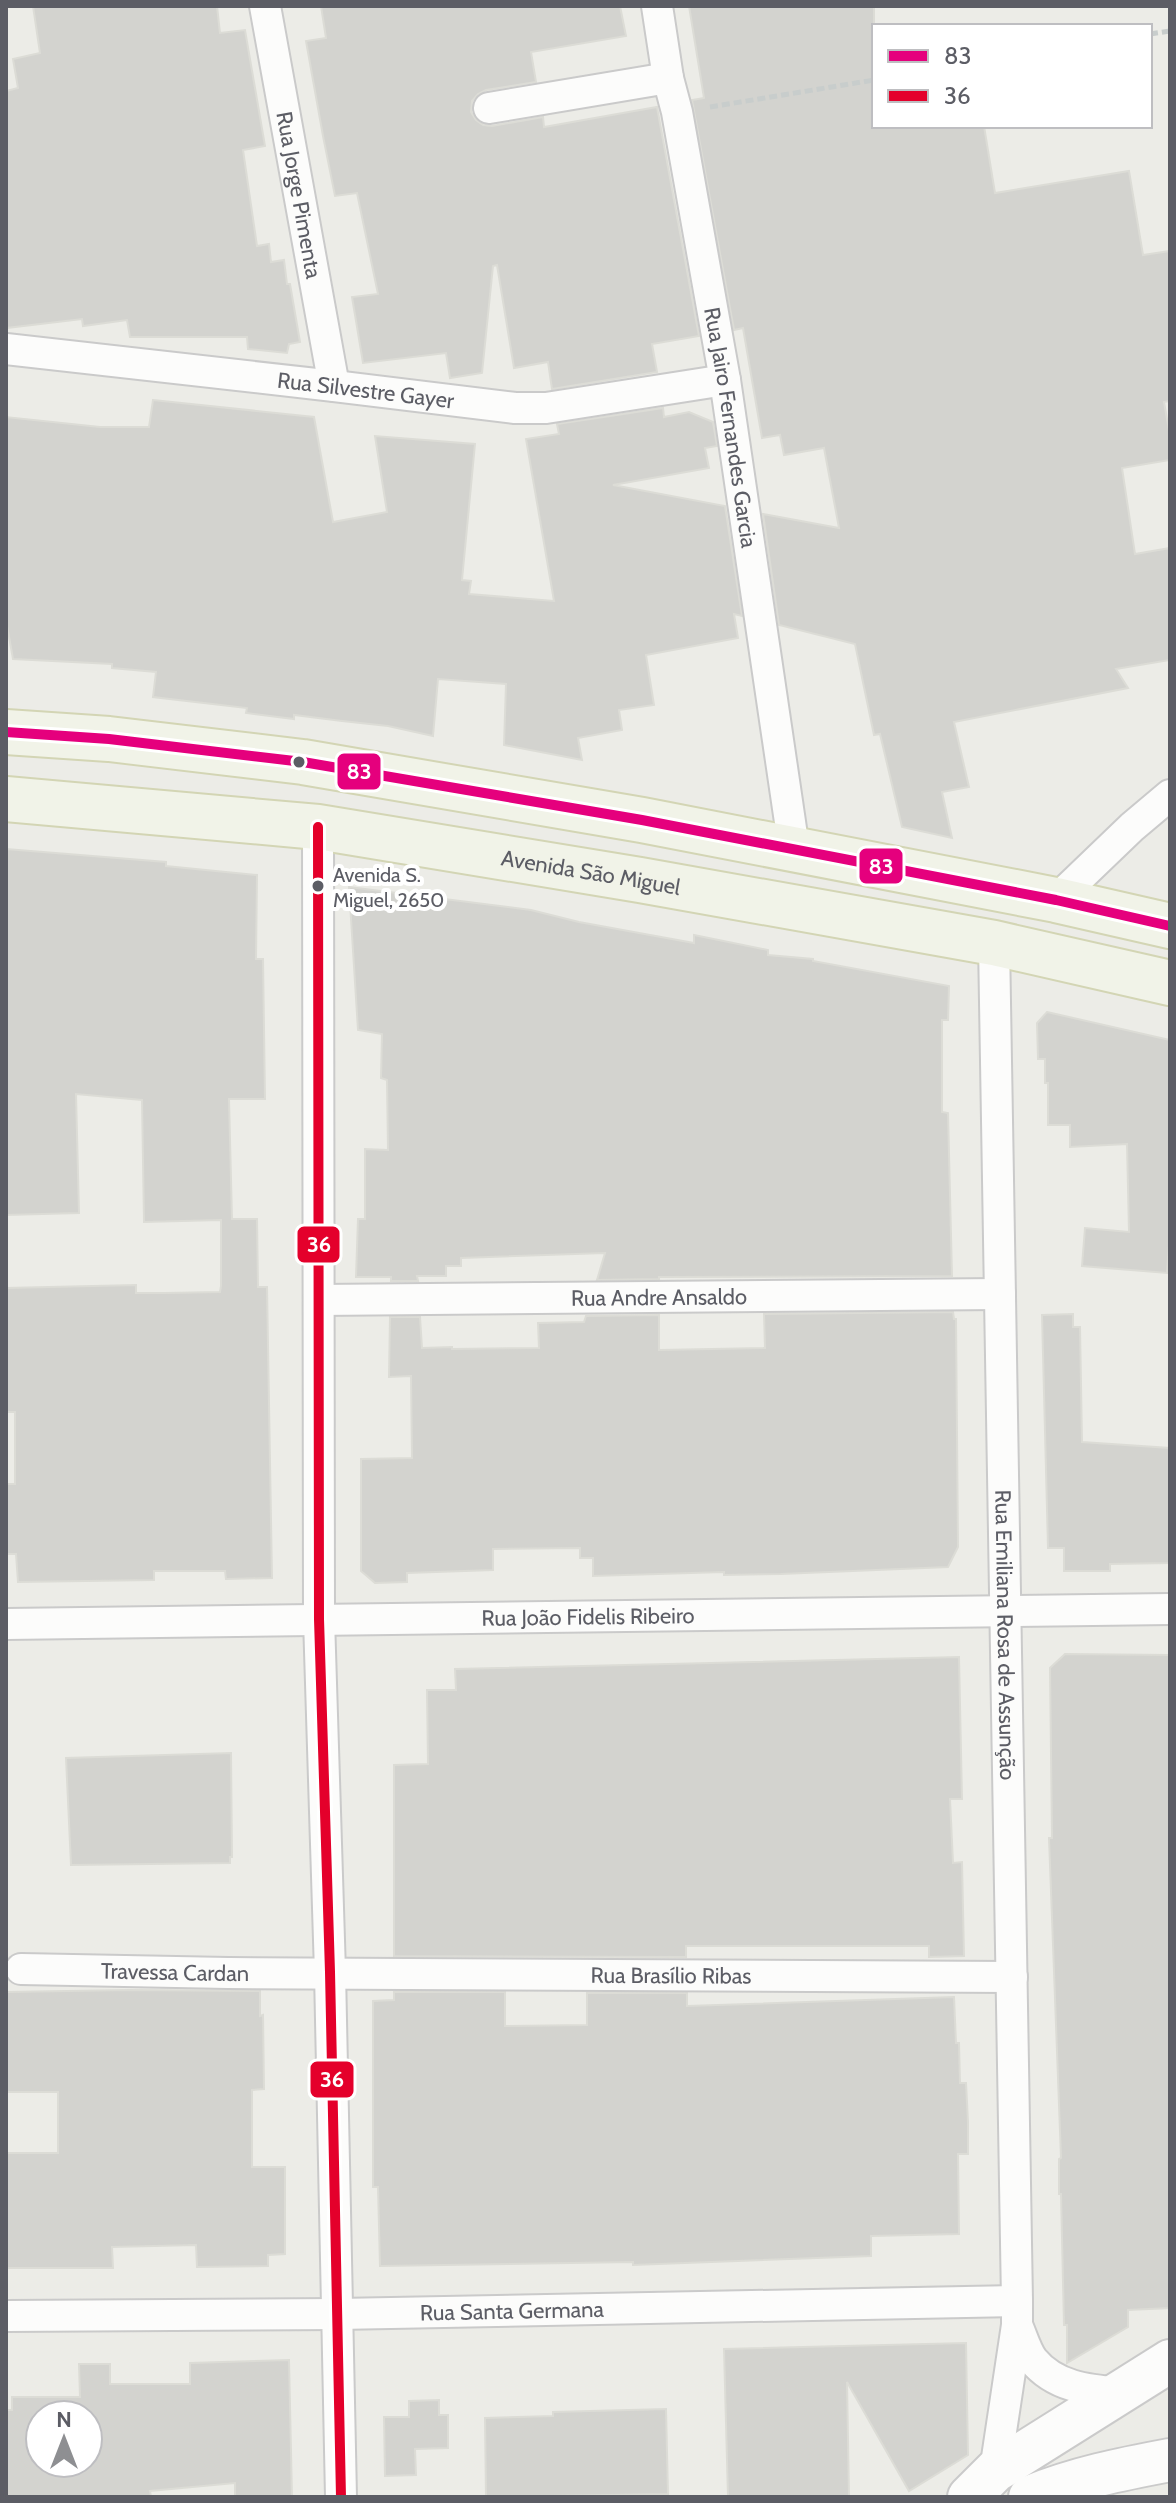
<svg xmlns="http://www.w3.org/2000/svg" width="1176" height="2503" viewBox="0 0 1176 2503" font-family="Cabin,sans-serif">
	<rect width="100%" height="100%" fill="#ecece7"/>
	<g fill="#d3d3cf" stroke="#dcdcd6" stroke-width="2" fill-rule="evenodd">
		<path d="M33,6H217L220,33L245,30L265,146L243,150L257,246L269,244L271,262L284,260L287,284H290L300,342L289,344L287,353L248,349L247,337H130L127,320L83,326L82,319L6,328V91L18,88L13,59L40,53Z"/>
		<path d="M321,6H620L626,36L531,52L536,82L486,90L478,94L472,101L471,112L476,120L483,125L492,126L543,117L544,127L657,107L699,336L652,344L657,372L552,389L548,362L514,368L497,265L493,266L482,373L450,378L446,353L363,363L352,297L378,294L357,193L335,196L323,136L306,41L326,38Z"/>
		<path d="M689,6H874V126H984L995,193L1129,171L1143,255L1170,251V401L1164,402L1170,436V460L1122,468L1135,554L1170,548V660L1116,669L1128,688L954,722L969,787L942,792L952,838L902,827L880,734L874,735L855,644L779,625L763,514L839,528L824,448L784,455L780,435L762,438L743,328L734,330L692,100L704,98Z"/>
		<path d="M153,400L314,417L333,522L387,512L375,436L475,444L462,580L471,581L469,594L554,601L526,439L559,434L557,424L663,408L664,417L689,412L713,422L717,446L705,448L709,468L613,485L725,506L742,616L734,614L738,638L646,655L654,705L619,710L622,730L578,738L582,760L504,745L506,684L438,679L433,736L388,726L342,721L294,715V719L246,713L247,708L153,697L156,672L112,668V664L13,659L6,620V417L100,427H149Z"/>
		<path d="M6,849L166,862V866L257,875L256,959H263L265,1099H229L232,1219H257L258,1287H267L272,1578L226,1579L225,1571H154V1580L18,1582L16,1554H6V1484H15V1412H6V1288L136,1285V1293H165L220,1292L221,1286V1220L144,1222L142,1100L76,1094L79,1213L6,1215Z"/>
		<path d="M349,887L531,910L579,922L694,943V935L768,950V955L813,959V961L949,986L948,1020H942V1112L948,1113L952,1276L659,1277V1279L597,1280L605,1253L461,1258V1266H446V1276H417L418,1281H391V1277H356L358,1219H365V1149L388,1150L387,1080L381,1078L382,1034L358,1030Z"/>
		<path d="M1047,1012L1170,1040V1231L1167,1273L1082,1266L1085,1228L1129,1232L1127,1144L1070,1147V1125H1048V1083H1045V1059H1038L1037,1023Z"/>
		<path d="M953,1312L954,1319H956L958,1547L948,1567L781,1574L724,1575V1572L593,1576V1558H580V1548L493,1549V1570L407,1573V1582L375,1583L361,1571V1459L412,1458L411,1376L389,1377L390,1317H420L422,1348L452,1347V1349L539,1348L538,1323L584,1322L586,1316L659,1315V1350L765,1348L764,1314Z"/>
		<path d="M1073,1314V1327H1080L1082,1442L1170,1448V1563L1110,1564V1571H1064V1548H1048L1042,1315Z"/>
		<path d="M1065,1654L1170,1655V2308L1128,2310V2327L1067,2363V2325H1064L1061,2194H1059V2159L1061,2158L1049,1838H1052L1050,1668Z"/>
		<path d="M959,1657L962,1799H950L953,1863L962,1862L964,1956L929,1957V1946H686V1957L394,1956V1765L428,1764L427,1690H456L455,1669Z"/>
		<path d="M231,1753L232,1857H230V1863L71,1865L66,1758Z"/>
		<path d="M129,1990L260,1991V2016L263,2015L264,2089L252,2090V2167H285V2254L268,2255V2266L197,2267L196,2245L112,2247L113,2268H6V2153H58V2092H6V1992Z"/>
		<path d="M394,1992H505V2026L587,2025V1993H687V2006L954,1997L956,2043H959L960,2083H966L968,2122V2154H958L959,2234L871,2236V2256L633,2265V2262L380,2266L378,2187H373V2001L394,2000Z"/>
		<path d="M966,2343L968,2455L909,2491L847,2382L849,2497H728L724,2349Z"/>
		<path d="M289,2360L292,2497H235V2483L150,2491L151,2497H6V2410H12V2397H80L79,2364H110V2384H190V2363ZM40,2415H88V2463H40Z"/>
		<path d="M439,2400V2415H448V2448L415,2449L416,2475L385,2476L384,2417H409V2401Z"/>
		<path d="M666,2409L668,2494L486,2497L485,2418L553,2416V2412Z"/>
	</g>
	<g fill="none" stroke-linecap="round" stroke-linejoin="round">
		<defs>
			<g id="street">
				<path id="s1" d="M265,6L334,386"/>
				<path id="s2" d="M657,6L668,78L677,112L725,380L794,849"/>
				<path d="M489,108L668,78"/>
				<path id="s3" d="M6,349L334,386L515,408H546L725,380"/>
				<path d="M318,827L319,1619L330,1972L341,2497"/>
				<path d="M1056,900L1132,827L1170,795"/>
				<path id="s4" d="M994,943L1017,2301V2325L995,2471"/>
				<path id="s5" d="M319,1300L1000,1294"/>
				<path id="s6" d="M6,1624L1170,1609"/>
				<path id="s7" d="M21,1969L228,1973L1012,1977"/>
				<path id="s8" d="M6,2316L338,2314L1017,2301"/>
				<path d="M1017,2325C1022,2336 1026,2351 1033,2360C1055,2387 1088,2390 1120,2393"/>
			</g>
			<g id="secondary">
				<path d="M969,2497L995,2471L1170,2361"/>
				<path d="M1030,2497C1076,2478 1122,2469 1170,2460"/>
			</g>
			<g id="primary">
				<path d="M6,732L109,739L303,762L642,820L1056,900L1170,926"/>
				<path id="s9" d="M6,799L318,827L640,880L994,943L1170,983"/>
			</g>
		</defs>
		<use href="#street" stroke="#cacaca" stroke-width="34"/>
		<use href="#secondary" stroke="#cacaca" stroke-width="46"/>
		<use href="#primary" stroke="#d3d5b4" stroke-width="48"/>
		<g stroke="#c8cdcc" stroke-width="5" stroke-dasharray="8 4" stroke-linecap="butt">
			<path d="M1150,34L1170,31"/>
			<path d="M710,107L874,80"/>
		</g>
		<use href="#street" stroke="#fcfcfb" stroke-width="30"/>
		<use href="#secondary" stroke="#fcfcfb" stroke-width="42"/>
		<use href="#primary" stroke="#f1f3e8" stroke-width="44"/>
		<defs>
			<path id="bus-1" d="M6,732L109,739L303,762L642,820L1056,900L1170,926"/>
			<path id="bus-2" d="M318,827L319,1619L330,1972L341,2497"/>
		</defs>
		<use href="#bus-1" stroke="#fff" stroke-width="16"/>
		<use href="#bus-2" stroke="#fff" stroke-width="16"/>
		<use href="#bus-1" stroke="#e5007d" stroke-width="10"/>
		<use href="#bus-2" stroke="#e4002b" stroke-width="10"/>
	</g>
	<g fill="#5c5d65" stroke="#fff" stroke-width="3">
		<circle cx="299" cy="762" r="7"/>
		<circle cx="318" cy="886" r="7"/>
	</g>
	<g text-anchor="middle" stroke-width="8" stroke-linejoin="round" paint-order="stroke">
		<g font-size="20" fill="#5c5d65" stroke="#fff" text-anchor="start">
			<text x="333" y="882">Avenida S.<tspan x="333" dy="25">Miguel, 2650</tspan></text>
		</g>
		<g font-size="22" fill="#5c5d65" stroke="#fff">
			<text dy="8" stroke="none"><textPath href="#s1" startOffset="192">Rua Jorge Pimenta</textPath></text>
			<text dy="8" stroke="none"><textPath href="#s3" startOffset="362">Rua Silvestre Gayer</textPath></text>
			<text dy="8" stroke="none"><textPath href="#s2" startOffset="428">Rua Jairo Fernandes Garcia</textPath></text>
			<text dy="8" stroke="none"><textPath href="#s9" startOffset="590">Avenida São Miguel</textPath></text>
			<text dy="8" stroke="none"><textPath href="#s5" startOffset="340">Rua Andre Ansaldo</textPath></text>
			<text dy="8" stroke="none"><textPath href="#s6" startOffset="582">Rua João Fidelis Ribeiro</textPath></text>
			<text dy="8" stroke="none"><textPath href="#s4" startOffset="692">Rua Emiliana Rosa de Assunção</textPath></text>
			<text dy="8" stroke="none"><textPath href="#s7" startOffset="154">Travessa Cardan</textPath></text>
			<text dy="8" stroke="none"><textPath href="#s7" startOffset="650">Rua Brasílio Ribas</textPath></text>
			<text dy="8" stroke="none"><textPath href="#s8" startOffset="506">Rua Santa Germana</textPath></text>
		</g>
	</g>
	<g stroke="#fff" stroke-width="3">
		<rect x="336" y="752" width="46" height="39" rx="8" fill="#e5007d"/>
		<rect x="858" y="847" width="46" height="38" rx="8" fill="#e5007d"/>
		<rect x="296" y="1225" width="45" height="39" rx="8" fill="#e4002b"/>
		<rect x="309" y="2060" width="46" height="39" rx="8" fill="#e4002b"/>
	</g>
	<g font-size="22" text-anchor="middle" font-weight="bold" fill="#fff">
		<text x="359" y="779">83</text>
		<text x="881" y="874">83</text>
		<text x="319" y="1252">36</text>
		<text x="332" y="2087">36</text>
	</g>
	<rect width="1176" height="2503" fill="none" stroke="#5c5d65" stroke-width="16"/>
	<rect x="872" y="24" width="280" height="104" fill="#ffffff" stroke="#bebec1" stroke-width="2"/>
	<rect x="888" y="50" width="40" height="12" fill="#e5007d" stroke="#bebec1" stroke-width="2"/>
	<text x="944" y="64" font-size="24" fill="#5c5d65">83</text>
	<rect x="888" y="90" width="40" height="12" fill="#e4002b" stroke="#bebec1" stroke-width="2"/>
	<text x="944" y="104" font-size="24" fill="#5c5d65">36</text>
	<g transform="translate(64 2439)"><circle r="38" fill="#ffffff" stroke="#bebec1" stroke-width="2"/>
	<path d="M0-6L14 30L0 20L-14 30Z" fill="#8e8f92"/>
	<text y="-12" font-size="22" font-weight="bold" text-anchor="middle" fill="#5c5d65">N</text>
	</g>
</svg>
